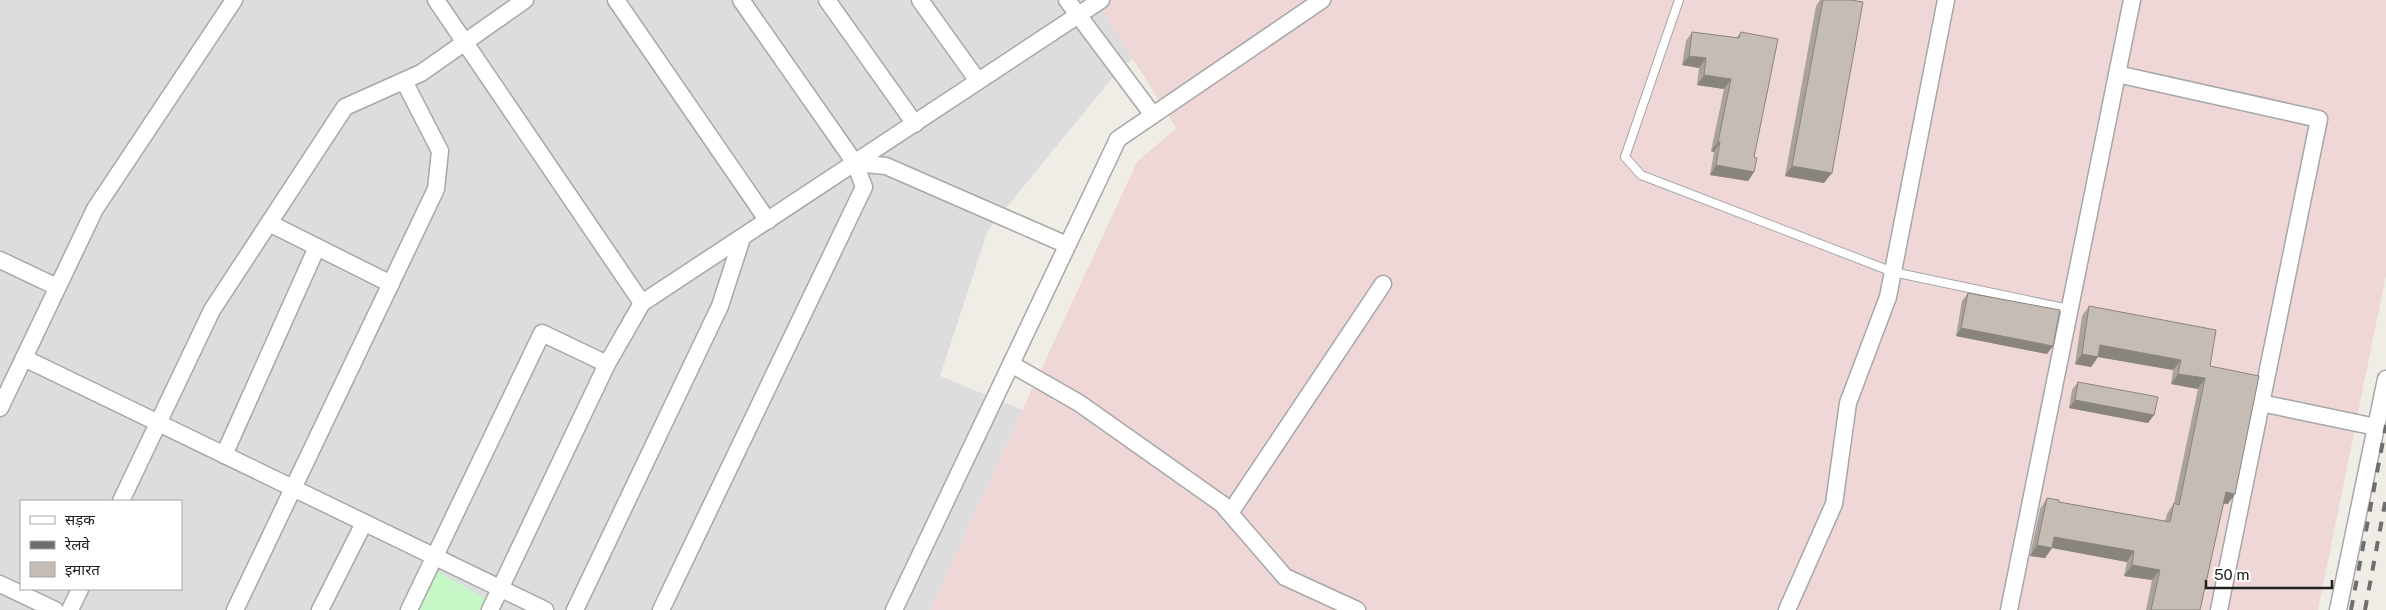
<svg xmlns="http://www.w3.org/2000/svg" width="2386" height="610" viewBox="0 0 2386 610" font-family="'Public Sans','Noto Sans Devanagari',sans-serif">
	<rect width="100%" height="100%" fill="#f0ede7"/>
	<path fill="#dedddd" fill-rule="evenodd" d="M0,0H1226L1122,66L988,230L940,376L1511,610H0ZM21,501H181V589H21Z"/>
	<path fill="#f0d7d7" d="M1096,0H2386V275L2318,610H930L1137,162L1176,128Z"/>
	<path fill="#c6f8c7" d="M437,571L486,599L481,610H418Z"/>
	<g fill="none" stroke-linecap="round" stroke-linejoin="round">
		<defs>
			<path id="service" d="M1679,0L1625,157L1641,175L1893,272L2069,309"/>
			<g id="minor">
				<path d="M436,0L642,303"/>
				<path d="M616,0L768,221"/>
				<path d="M827,0L915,124"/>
				<path d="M920,0L978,81"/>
				<path d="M1067,0L1153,115"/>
				<path d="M2117,74L2319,119L2219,610"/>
				<path d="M855,163L886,166L1067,245"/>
				<path d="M269,223L391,284"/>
				<path d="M0,260L57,287"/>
				<path d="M24,358L545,610"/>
				<path d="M1011,364L1079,403L1222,504L1285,577L1357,610"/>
				<path d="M2261,403L2376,427"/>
				<path d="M0,408L95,209L234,0"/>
				<path d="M224,455L317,247"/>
				<path d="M121,501L212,310L345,107L421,73L525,0"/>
				<path d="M1230,513L1383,284"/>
				<path d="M0,584L55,610"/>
				<path d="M70,610L80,589"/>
				<path d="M235,610L436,189L440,151L404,81"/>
				<path d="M320,610L364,523"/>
				<path d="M409,610L542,333L607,364"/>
				<path d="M490,610L607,364L642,303L1101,0"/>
				<path d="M575,610L720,306L742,238"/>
				<path d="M661,610L864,187L855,163L741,0"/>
				<path d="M894,610L1118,139L1322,0"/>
				<path d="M1787,610L1834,504L1848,403L1888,297L1946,0"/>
				<path d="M2009,610L2132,0"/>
				<path d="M2338,610L2386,379"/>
			</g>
		</defs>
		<use href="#service" stroke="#a7a7a7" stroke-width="10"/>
		<use href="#minor" stroke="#a7a7a7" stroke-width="19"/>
		<use href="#service" stroke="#fff" stroke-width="8"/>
		<use href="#minor" stroke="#fff" stroke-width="16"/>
		<g stroke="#6e6e6e" stroke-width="4" stroke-dasharray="10 10" stroke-linecap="butt">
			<path d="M2351,610L2386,425"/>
			<path d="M2365,610L2386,498"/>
		</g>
	</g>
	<g fill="#a9a29d">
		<path d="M1820,0H1850L1824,183L1785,176L1816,6Z"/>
		<path d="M1692,32L1736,38L1741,32L1754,157V172L1748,181L1710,175L1714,152L1711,151L1724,89L1697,85L1699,68L1682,65L1686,41Z"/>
		<path d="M1968,293L2047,354L1956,336L1962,301Z"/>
		<path d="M2089,306L2210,366L2228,504H2223L2200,610H2146L2152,580L2124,576L2127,562L2052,548L2045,558L2030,556L2040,509L2047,498L2059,502L2165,521L2167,514L2174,503L2198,389L2171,384L2173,370L2098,357L2091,367L2075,364L2082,316Z"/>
		<path d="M2078,382L2148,423L2069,408L2072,390Z"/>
	</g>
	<g fill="#8a847f">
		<path d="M1689,56L1706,58L1699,68L1682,65Z"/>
		<path d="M1704,75L1731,79L1724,89L1697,85Z"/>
		<path d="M1718,142H1720L1714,152L1711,151Z"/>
		<path d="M1716,165L1754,172L1748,181L1710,175Z"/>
		<path d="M1792,166L1832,173L1824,183L1785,176Z"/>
		<path d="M1961,328L2053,346L2047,354L1956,336Z"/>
		<path d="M2100,345L2181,360L2173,370L2098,357L2091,367L2075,364L2082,354Z"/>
		<path d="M2178,374L2205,378L2198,389L2171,384Z"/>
		<path d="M2075,400L2154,415L2148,423L2069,408Z"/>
		<path d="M2226,492L2235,494L2228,504L2218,503Z"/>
		<path d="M2054,537L2134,551L2127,562L2052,548L2045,558L2030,556L2037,545Z"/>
		<path d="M2132,565L2160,570L2152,580L2124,576Z"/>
	</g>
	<g fill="#c5bcb6" stroke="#8a847f">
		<path d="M1823,0H1850L1863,2L1832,173L1792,166Z"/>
		<path d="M1692,32L1739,38L1741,32L1778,39L1754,157L1757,158L1754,172L1716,165L1720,142H1718L1731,79L1704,75L1706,58L1689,56Z"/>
		<path d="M1968,293L2060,310L2053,346L1961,328Z"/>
		<path d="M2089,306L2216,330L2210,366L2259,376L2235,494L2226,492L2200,610H2151L2160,570L2132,565L2134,551L2054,537L2052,548L2037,545L2047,498L2059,500V502L2170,522L2174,503L2179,505L2205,378L2178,374L2181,360L2100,345L2098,357L2082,354Z"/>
		<path d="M2078,382L2158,397L2154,415L2075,400Z"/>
	</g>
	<rect x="20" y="500" width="162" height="90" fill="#ffffff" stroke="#a6a6a6"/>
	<rect x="30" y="516" width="25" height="8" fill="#ffffff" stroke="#a6a6a6"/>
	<text x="65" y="525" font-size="15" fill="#202020">सड़क</text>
	<rect x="30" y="541" width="25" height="8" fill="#6e6e6e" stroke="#a6a6a6"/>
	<text x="65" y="550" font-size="15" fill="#202020">रेलवे</text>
	<rect x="30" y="562" width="25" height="15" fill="#c5bcb6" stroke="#a6a6a6"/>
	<text x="65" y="575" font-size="15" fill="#202020">इमारत</text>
	<path d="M2206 580v8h126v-8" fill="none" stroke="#202020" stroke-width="2.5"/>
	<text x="2214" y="580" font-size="15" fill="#202020" stroke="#ffffff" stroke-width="4" paint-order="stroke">50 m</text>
</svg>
